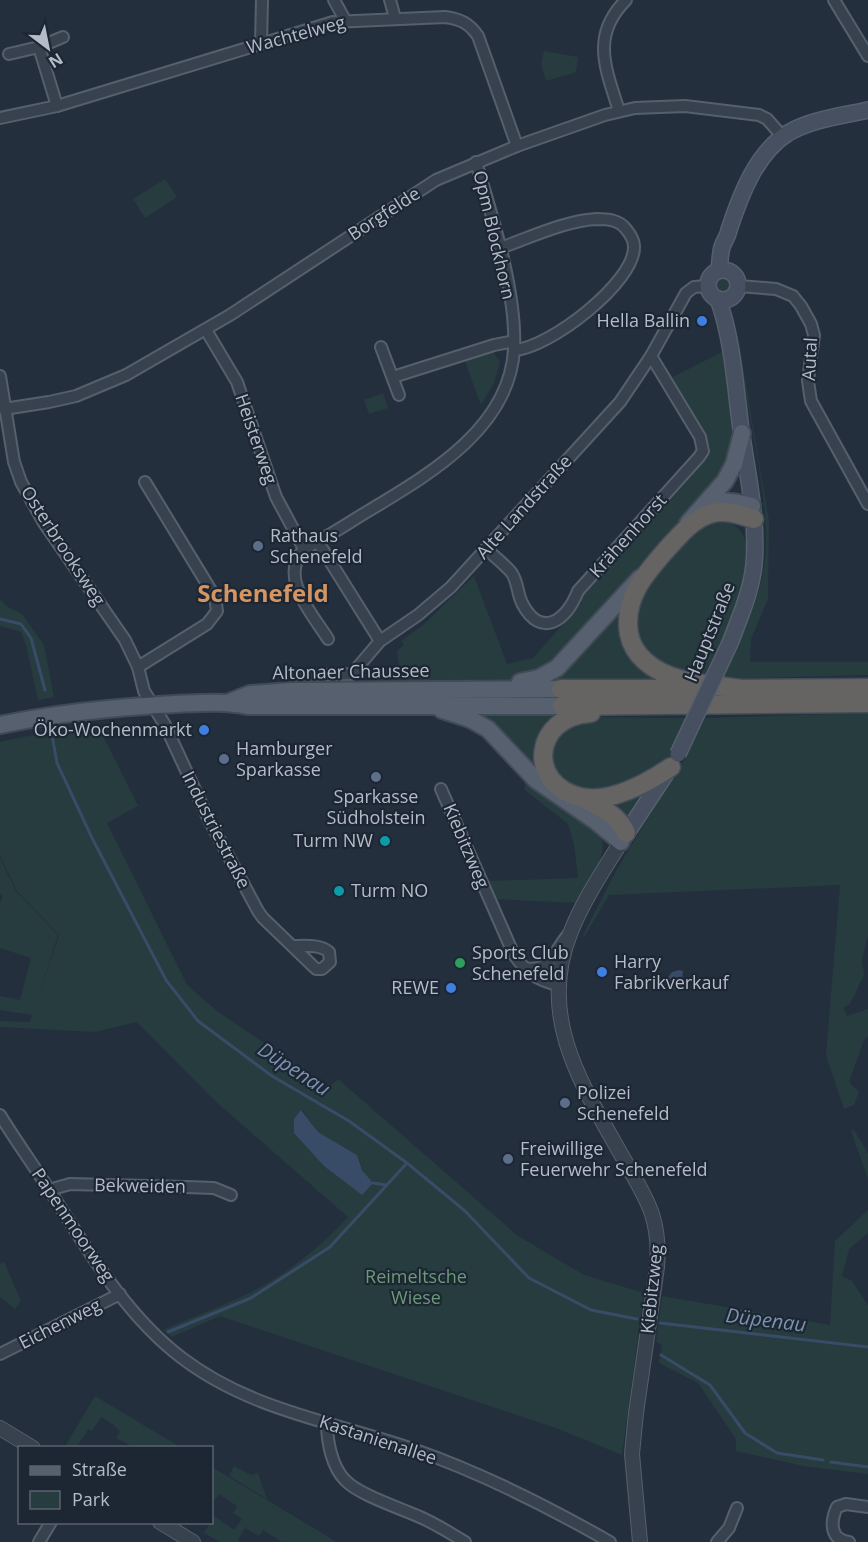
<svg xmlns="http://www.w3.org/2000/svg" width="868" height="1542" viewBox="0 0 868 1542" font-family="'Open Sans',sans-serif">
	<rect width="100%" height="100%" fill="#242f3e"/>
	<g fill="#263c3f" fill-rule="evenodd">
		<path d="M544,51L578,57L576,72L546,81L541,64Z"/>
		<path d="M165,179L177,197L145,218L133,199Z"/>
		<circle cx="723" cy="285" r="9"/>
		<path d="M739,343L769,521L768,599L751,639L750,662H868V675L722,679C738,641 761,601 765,558C770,508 754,444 746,394C743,377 739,360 739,343Z"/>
		<path d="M492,350L500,362L494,383L481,405L464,359Z"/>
		<path d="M724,351L735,420L734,438L725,469L699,504L547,670L512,680L378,684L376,669L399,666L397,651L404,645L401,641L423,625L474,576L507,664L533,658L582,603L578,599L711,448L671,378Z"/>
		<path d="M383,393L388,408L369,414L364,400Z"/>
		<path d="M723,519C730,522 737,526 742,533C760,563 719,648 706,678L668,668L646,653L636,629L639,595L682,538L702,523Z"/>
		<path d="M0,599L6,606L22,614L44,645L54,697L38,700L26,645L21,632L0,626Z"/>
		<path d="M614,614L620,619L624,642L688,686L534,684Z"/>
		<path d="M472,711L572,712L560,717L541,773Z"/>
		<path d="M868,713V935L862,960L864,975L850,1004L843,1008L847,1016L868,1009V1037L864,1040L849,1082L859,1092L854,1105L844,1109L826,1055L840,885L609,895L585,936L583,935L617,869L688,753L705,718Z"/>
		<path d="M598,717L689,718C680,736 672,763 654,774C642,782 605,789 590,793L557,778L549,748L558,730Z"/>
		<path d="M98,726L138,806L107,823L187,985L217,1011L298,1066L325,1091L338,1079L518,1236L584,1275L644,1293L622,1455L556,1428L220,1316L172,1337L163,1330C194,1316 227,1305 257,1289C290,1271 323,1245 348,1217L214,1100L137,1022L95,1032L0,1027V1021L30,1022L32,1015L0,1010V996L20,1000L31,958L0,948V903L3,896L0,894V858L16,891L58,935L37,1000L59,935L17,891L0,856V742L22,737ZM302,1110L318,1132L357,1155L362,1170L373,1183L294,1119Z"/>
		<path d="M525,778L601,834C609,858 588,882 576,903L495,899L489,881L578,878L574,844L568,824L525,790Z"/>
		<path d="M649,788L627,818L600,803Z"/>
		<path d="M854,1130L868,1153V1179L851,1131Z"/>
		<path d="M868,1210V1233L849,1249L842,1276L852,1281L868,1305V1474L803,1466L736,1451V1439L698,1383L659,1363L662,1345L656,1342L662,1296L830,1325L835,1241Z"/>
		<path d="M4,1262L21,1301L15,1309L0,1297V1264Z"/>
		<path d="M95,1396L180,1447H133L116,1438L120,1432L114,1425L101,1417L92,1431L88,1429L77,1447L66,1445Z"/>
		<path d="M234,1466L251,1475L258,1473L267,1499L229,1476Z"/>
		<path d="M212,1467L327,1536L336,1542H282L263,1530L259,1536L245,1528L238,1540L241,1542H220L204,1533L214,1516L234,1530L242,1519L233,1513L237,1506L219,1494L215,1500L212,1497Z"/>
	</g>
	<g fill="#394c67">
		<path d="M679,970L683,971L682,979L684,987L672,990L668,988L667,979L672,972Z"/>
		<path d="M301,1110L318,1132L357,1155L362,1170L373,1183L362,1195L324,1166L294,1133V1119Z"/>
	</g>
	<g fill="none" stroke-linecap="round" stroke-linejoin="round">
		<g stroke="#394c67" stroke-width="3">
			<path d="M0,619L21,624L31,638L45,690"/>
			<path d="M52,735L57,763L92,838L166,980L198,1021L272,1076L349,1121L407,1163L465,1211L529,1278L591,1310L637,1319"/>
			<path d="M373,1183L386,1185"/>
			<path d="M660,1323L868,1347"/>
			<path d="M168,1332L251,1298L330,1247L407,1163"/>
			<path d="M661,1355L710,1385L745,1433L777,1453L823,1460"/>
			<path d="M831,1462L868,1467"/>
		</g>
		<defs>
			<g id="minor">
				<path d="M334,0L345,20"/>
				<path d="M390,0L395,18"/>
				<path d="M834,0L868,56"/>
				<path d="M261,43L262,0"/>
				<path d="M39,47L57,106"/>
				<path d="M9,54L39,47L63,37"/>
				<path d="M619,111C606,69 590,36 626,0"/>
				<path d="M0,118L57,106L333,22L445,17C460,19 469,23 478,36L517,146"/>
				<path d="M500,248C529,238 567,220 597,219C608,219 619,220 626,229C630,234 634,240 634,246C636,282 548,349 514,350"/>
				<path d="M739,286L776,289L793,296L801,306L811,324L814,335L808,381L811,401L868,504"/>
				<path d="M206,330L237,382L276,497L304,549"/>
				<path d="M381,347L399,395"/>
				<path d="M0,376L14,462L21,482L44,523L125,640L138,667L144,691L165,725L209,820L258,911L263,918L316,969H322L330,962L329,952C320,944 304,946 292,946"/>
				<path d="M393,377L494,345L514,341"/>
				<path d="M4,409L49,402L76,396L126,375L230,315L436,180L517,146L605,115L635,108L685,106L759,115L767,119L783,137"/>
				<path d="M318,542L380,641"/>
				<path d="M486,549C494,556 504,564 511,572C518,581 517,593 522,603C541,640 567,620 578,591L699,457L703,451L700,437L651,356"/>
				<path d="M328,639C312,613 278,578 304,549C328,537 351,521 375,507C433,472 510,426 514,349C517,293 492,216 476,162"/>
				<path d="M138,667L207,624L217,611L215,597L145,482"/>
				<path d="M299,676L352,674L380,641L418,615L451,587L620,402L651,356L686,293L694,287L708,286"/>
				<path d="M441,789L514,955C527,973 537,980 558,985"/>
				<path d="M523,968C551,973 553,952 568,935"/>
				<path d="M0,1115C16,1141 34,1166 50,1191C87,1249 126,1316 182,1358C250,1410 334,1422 413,1449C482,1473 547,1506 610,1542"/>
				<path d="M49,1190L70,1184L186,1187L214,1188L231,1195"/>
				<path d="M0,1354L120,1294"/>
				<path d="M327,1423C327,1442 332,1467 345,1480C359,1495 400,1508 420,1517C436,1524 450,1533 465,1542"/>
				<path d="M39,1542L51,1522"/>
				<path d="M717,1542L729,1528L737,1508"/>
				<path d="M849,1542C830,1540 830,1522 837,1507L846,1504L868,1507"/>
			</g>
			<g id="tertiary">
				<path d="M621,842C603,871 582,902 570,934C537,1017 582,1085 622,1156C646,1198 661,1217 657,1267L636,1413L632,1454L640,1542"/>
				<path d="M0,1428L33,1448"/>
				<path d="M160,1522L193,1542"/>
			</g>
			<g id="secondary">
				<circle cx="723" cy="285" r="15"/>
				<path d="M719,270C720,263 720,254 722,247C724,241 728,236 729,230C740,196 756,153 788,133C812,119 842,116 868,110"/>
				<path d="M718,299C733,340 735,386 741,429C747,473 758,519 754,565C751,592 740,617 730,643"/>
				<path d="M621,842L669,769"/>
			</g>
			<g id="primary">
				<path d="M704,506C720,498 735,502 752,506"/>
				<path d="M688,523L725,481L734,464L742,433"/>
				<path d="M520,682L539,678L557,668L640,578"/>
				<path d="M230,702L250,694L292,691L561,689"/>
				<path d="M442,710L470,719L488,729L536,780L597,822L621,842"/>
				<path d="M0,725C57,713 117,707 175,704C200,703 224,701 248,706H562"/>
			</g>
			<g id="trunk">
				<path d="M561,689H691"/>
				<path d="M731,689L868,688"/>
				<path d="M741,689C709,684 670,684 645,661C637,654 631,644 629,634C623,598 645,574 667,549C680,535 693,518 713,513C727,510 740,515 754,519"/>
				<path d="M562,706L868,703"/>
				<path d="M591,713C533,716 526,784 580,797C610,804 647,783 671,767"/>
				<path d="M583,798C600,808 618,814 626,833"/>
			</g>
		</defs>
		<use href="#minor" stroke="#565f6c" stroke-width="14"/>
		<use href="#tertiary" stroke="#565f6c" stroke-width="16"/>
		<use href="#secondary" stroke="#565f6c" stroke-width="18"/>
		<use href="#primary" stroke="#414a57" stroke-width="20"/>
		<use href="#trunk" stroke="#434c59" stroke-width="21"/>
		<use href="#minor" stroke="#38414e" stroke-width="10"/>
		<use href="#tertiary" stroke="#38414e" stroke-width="14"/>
		<use href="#secondary" stroke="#465061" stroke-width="15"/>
		<use href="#primary" stroke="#56606e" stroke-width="16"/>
		<use href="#trunk" stroke="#656462" stroke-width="18"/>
		<defs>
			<path id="secondary-bridge" d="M678,754L730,643"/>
		</defs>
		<use href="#secondary-bridge" stroke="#565f6c" stroke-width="18" stroke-linecap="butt"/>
		<use href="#secondary-bridge" stroke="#465061" stroke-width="15"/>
	</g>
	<g fill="#3f7fe0" stroke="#1d2633" stroke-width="2">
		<circle cx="702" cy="321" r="6"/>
		<circle cx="204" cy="730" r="6"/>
		<circle cx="602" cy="972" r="6"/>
		<circle cx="451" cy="988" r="6"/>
	</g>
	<g fill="#5c6f8a" stroke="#1d2633" stroke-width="2">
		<circle cx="258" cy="546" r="6"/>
		<circle cx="224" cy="759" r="6"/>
		<circle cx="376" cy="777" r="6"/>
		<circle cx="565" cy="1103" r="6"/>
		<circle cx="508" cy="1159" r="6"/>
	</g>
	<g fill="#0f9aa8" stroke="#1d2633" stroke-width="2">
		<circle cx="385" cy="841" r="6"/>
		<circle cx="339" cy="891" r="6"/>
	</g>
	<circle fill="#2e9e5b" stroke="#1d2633" stroke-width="2" cx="460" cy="963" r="6"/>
	<g text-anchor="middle" stroke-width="4.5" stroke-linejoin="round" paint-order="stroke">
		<g font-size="18" fill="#b4bcc9" stroke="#1d2633">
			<text transform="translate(296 35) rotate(-15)" y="6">Wachtelweg</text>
			<text transform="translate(384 214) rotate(-33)" y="6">Borgfelde</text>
			<text transform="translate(494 235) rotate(77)" y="6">Opm Blockhorn</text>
			<text transform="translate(810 359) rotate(-87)" y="6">Autal</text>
			<text transform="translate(256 439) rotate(71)" y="6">Heisterweg</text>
			<text transform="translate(524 507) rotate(-48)" y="6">Alte Landstraße</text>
			<text transform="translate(628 536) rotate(-48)" y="6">Krähenhorst</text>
			<text transform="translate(63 546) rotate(57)" y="6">Osterbrooksweg</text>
			<text transform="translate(710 632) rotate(-68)" y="6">Hauptstraße</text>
			<text transform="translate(351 672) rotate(-1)" y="6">Altonaer Chaussee</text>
			<text transform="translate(216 830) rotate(63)" y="6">Industriestraße</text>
			<text transform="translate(466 846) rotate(67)" y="6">Kiebitzweg</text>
			<text transform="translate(140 1186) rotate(1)" y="6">Bekweiden</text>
			<text transform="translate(73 1225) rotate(56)" y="6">Papenmoorweg</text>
			<text transform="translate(652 1289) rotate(-84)" y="6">Kiebitzweg</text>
			<text transform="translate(60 1324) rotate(-27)" y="6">Eichenweg</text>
			<text transform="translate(378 1440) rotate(18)" y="6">Kastanienallee</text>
		</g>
		<g font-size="18" fill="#b4bcc9" stroke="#1d2633" text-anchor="start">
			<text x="690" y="327" text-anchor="end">Hella Ballin</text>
			<text x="270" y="542">Rathaus<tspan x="270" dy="21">Schenefeld</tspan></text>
			<text x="192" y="736" text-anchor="end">Öko-Wochenmarkt</text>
			<text x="236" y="755">Hamburger<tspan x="236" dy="21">Sparkasse</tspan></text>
			<text x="376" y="803" text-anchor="middle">Sparkasse<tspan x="376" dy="21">Südholstein</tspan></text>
			<text x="373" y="847" text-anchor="end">Turm NW</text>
			<text x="351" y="897">Turm NO</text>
			<text x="472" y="959">Sports Club<tspan x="472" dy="21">Schenefeld</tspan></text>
			<text x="614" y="968">Harry<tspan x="614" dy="21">Fabrikverkauf</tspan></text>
			<text x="439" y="994" text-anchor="end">REWE</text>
			<text x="577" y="1099">Polizei<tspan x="577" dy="21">Schenefeld</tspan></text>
			<text x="520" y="1155">Freiwillige<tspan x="520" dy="21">Feuerwehr Schenefeld</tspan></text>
		</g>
		<g font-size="18" fill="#6b9a76" stroke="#1d2633">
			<text x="416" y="1283">Reimeltsche<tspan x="416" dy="21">Wiese</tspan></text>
		</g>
		<g font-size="20" font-style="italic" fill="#7c92b1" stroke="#1d2633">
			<text transform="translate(294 1069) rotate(33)" y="7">Düpenau</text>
			<text transform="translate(766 1320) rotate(7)" y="7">Düpenau</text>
		</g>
		<g font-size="24" font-weight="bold" fill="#d59563" stroke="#1d2633">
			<text x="263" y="602">Schenefeld</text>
		</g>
	</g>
	<rect x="18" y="1446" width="195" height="78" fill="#1d2633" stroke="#59626f" stroke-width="1.5"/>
	<rect x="30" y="1466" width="30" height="9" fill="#56606e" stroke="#59626f" stroke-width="1.5"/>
	<text x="72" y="1476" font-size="18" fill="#b4bcc9">Straße</text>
	<rect x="30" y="1491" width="30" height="18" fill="#263c3f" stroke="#59626f" stroke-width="1.5"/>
	<text x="72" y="1506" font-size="18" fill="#b4bcc9">Park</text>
	<g transform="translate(48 48) rotate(148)" stroke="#1d2633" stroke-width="4.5" paint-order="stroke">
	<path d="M0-4.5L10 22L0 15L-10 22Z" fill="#b4bcc9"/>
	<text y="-9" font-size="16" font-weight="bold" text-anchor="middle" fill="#b4bcc9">N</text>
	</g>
</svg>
